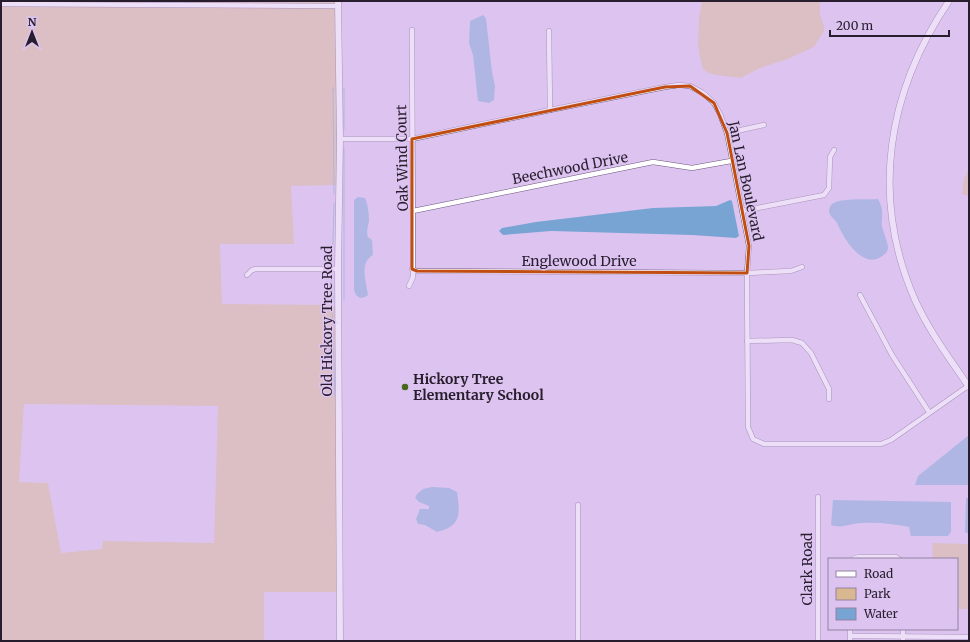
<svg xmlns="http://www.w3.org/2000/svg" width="970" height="642" viewBox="0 0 970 642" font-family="Merriweather,serif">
	<rect width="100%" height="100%" fill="#ddc4f0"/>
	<g fill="#d9b891" fill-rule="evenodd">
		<path d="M1,1H4L3,2L184,3L183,1H336L338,139L337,185L291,186L294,244H220L222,304L331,305L336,307L338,592H264V641H1ZM24,404L218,406L214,543L103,541L102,549L61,553L48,483L19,482Z"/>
		<path d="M702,1H821L820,4V15L824,26V31L814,47L788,59L760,68L741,78L716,75L708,73L703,69L699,53L698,43L699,18Z"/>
		<path d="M969,169V196L962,194L964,178Z"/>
		<path d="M932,543L969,544V609H957V559H933Z"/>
	</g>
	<g fill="#78a4d3">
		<path d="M483,15L486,18L492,72L495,86L494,100L489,103L478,101L473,55L469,43L470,21Z"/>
		<path d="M358,197L365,198C368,204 369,214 369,221C368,227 366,231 368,237L372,240L373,255C359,263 366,281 368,295L365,297L360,298L356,295L354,290V200Z"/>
		<path d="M878,199C880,203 882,207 882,211C883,216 881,221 882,226C883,232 889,245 888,249C887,253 883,256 879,258C860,267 843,237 837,223C835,219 829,216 829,211C829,210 830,206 831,205C838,197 867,200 878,199Z"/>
		<path d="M730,200L732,201L739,236L736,238L692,235L551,231L503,235L499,231L502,228L536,222L653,208L716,206Z"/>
		<path d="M969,435V485H915L918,476Z"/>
		<path d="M432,487L449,488L457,492C460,514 462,526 437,532L425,525L418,524L416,519L420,509H429V506L419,502L415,498L417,494L423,489Z"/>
		<path d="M966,498H969V534L965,532Z"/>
		<path d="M833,500L951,502V532L948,536H911L909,527C893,524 878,522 862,523C850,523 843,529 831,525Z"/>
	</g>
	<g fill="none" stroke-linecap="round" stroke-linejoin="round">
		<g stroke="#78a4d3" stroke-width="1">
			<path d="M344,129V88"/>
			<path d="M334,194L333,88H334"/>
			<path d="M332,262L333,242L334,203"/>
			<path d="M331,276L333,301"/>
			<path d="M344,300V149"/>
			<path d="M332,307L335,397"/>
		</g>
		<defs>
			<g id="minor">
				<path d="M1,4L338,6"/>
				<path d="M549,31L550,110"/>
				<path d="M727,133L764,125"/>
				<path d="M340,139H412L550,110L665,87L679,85L690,86L703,93L714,103L720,114L727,133L749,246L747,273L748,427L753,439L764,444H881L891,440L968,386"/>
				<path d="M413,211L653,162L692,168L731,161"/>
				<path d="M742,211L824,195L829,188L830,157L834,150"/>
				<path d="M412,269L417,271L747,273L791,271L802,267"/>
				<path d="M247,275L252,270L256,269H338"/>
				<path d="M409,286L413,277L412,30"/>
				<path d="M860,295L892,355L929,412"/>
				<path d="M747,341L792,340L802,343L811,353L829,389V399"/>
				<path d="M853,559L859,557H896L899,559"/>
				<path d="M850,629V641"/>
				<path d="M850,636L969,637"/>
				<path d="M578,641V505"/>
				<path d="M818,641V497"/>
				<path d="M903,641V629"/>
			</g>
			<g id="tertiary">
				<path d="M338,1L340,139L338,269L340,641"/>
				<path d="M949,1C887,92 870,197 915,300C929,331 950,359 969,387"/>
			</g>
		</defs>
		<use href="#minor" stroke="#6c557b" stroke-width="5.5"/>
		<use href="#tertiary" stroke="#6c557b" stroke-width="7"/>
		<use href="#minor" stroke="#fff" stroke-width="4.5"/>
		<use href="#tertiary" stroke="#fff" stroke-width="6"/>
	</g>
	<path d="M0 0H970V642H0ZM690,86L714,103L727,133L749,246L747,273L417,271L412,269V139L665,87Z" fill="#ddc4f0" fill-opacity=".55" fill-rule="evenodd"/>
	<path fill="none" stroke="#c14d13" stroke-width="3" stroke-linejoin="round" d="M690,86L714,103L727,133L749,246L747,273L417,271L412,269V139L665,87Z"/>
	<circle fill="#45671e" stroke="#ddc4f0" stroke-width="1.5" cx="405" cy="387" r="4"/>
	<g text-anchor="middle" stroke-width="3" stroke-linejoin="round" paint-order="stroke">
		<g font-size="14" fill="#271d2d" stroke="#ddc4f0">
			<text transform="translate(402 158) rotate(-91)" y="5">Oak Wind Court</text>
			<text transform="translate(570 168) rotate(-11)" y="5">Beechwood Drive</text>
			<text transform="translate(746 181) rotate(78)" y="5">Jan Lan Boulevard</text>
			<text x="579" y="266">Englewood Drive</text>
			<text transform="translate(327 321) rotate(-90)" y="5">Old Hickory Tree Road</text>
			<text transform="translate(807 569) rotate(-90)" y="5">Clark Road</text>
		</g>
		<g font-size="14" font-weight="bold" fill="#271d2d" stroke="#ddc4f0" text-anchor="start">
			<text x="413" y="384">Hickory Tree<tspan x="413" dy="16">Elementary School</tspan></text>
		</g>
	</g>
	<rect width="970" height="642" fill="none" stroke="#271d2d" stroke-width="4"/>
	<rect x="828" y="558" width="130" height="72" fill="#ddc4f0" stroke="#9481a2"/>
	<rect x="836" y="571" width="20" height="6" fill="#ffffff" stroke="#9481a2"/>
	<text x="864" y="578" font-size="12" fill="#271d2d">Road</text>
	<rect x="836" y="588" width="20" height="12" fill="#d9b891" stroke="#9481a2"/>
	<text x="864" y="598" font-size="12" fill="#271d2d">Park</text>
	<rect x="836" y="608" width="20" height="12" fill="#78a4d3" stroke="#9481a2"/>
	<text x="864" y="618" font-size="12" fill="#271d2d">Water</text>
	<g transform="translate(32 32)" stroke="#ddc4f0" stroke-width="3" paint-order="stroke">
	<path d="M0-3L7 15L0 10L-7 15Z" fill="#271d2d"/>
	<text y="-6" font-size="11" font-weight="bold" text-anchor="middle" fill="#271d2d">N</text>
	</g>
	<path d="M830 30v6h119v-6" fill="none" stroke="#271d2d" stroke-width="2"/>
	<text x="836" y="30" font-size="12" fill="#271d2d" stroke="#ddc4f0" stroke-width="3" paint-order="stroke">200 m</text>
</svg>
